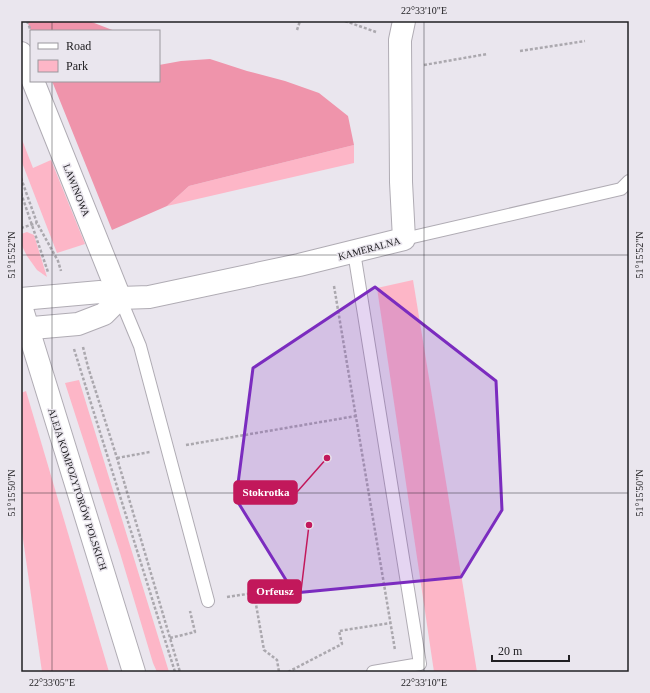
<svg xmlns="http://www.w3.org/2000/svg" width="650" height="693" viewBox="0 0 650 693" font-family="Georgia,serif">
	<rect width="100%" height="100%" fill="#eae6ee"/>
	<g fill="#fdb6c7">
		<path d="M21,137L33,168L51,160L85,244L57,253L21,160Z"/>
		<path d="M354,145V163L167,206L189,186Z"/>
		<path d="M27,232L34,235L47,277L37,270L27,256L21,244V234Z"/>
		<path d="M413,280L477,672H434L377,288Z"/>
		<path d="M79,380L169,672H157L153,663L120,553L65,383Z"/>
		<path d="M26,391L109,672H42L21,525V393Z"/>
	</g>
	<g fill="#ef94ab">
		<path d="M27,21H89L115,31H31Z"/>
		<path d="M210,59L247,71L285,81L319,93L348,116L354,145L189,186L167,206L112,230L52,81H159V65L181,61Z"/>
	</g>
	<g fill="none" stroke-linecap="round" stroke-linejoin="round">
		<defs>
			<g id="service">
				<path d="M404,239L621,189L629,181"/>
				<path d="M354,252L420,664L373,672"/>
				<path d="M120,298L140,346L208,601"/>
			</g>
			<g id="minor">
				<path d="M21,53L31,77"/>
				<path d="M33,81L120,298"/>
				<path d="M21,299L100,292L120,298L149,297L299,265L404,239L401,182L400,40L404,21"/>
				<path d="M21,329L78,324L104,314L120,298"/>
			</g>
			<path id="tertiary" d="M21,306L134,672"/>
		</defs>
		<use href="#service" stroke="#b0acb4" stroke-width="14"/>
		<use href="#minor" stroke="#b0acb4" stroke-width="24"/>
		<use href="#tertiary" stroke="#b0acb4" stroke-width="24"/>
		<g stroke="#aba8ae" stroke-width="2.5" stroke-dasharray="3 2" stroke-linecap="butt">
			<path d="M27,21L31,31"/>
			<path d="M345,21L376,32"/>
			<path d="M297,30L300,21"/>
			<path d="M520,51L585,41"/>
			<path d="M424,65L487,54"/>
			<path d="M21,178L37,223L58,261L61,271"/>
			<path d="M21,193L48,272"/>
			<path d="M21,228L37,223"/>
			<path d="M334,286L395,650"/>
			<path d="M83,347L88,367L117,458L180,672"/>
			<path d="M74,349L175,672"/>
			<path d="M186,445L356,416"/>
			<path d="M117,458L150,452"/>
			<path d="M227,597L254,593L264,650L277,660L279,672"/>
			<path d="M170,638L195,632L190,611"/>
			<path d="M288,672L342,644L339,631L390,623"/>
		</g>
		<use href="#service" stroke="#fff" stroke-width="12"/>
		<use href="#minor" stroke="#fff" stroke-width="22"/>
		<use href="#tertiary" stroke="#fff" stroke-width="22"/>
	</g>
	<path fill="#7b2cbf" fill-opacity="0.2" stroke="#7b2cbf" stroke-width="3" stroke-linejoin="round" d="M375,287L496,381L502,510L461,577L294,593L236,499L253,368Z"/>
	<path fill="none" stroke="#212023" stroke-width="1" stroke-opacity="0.45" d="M52,21V31M424,21V672M52,81V672M21,255H629M21,493H629"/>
	<g text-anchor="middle" stroke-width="3" stroke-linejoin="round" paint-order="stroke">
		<g font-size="10" fill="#212023" stroke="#eae6ee">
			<text transform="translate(77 190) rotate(68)" y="4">LAWINOWA</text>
			<text transform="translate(369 248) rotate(-15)" y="4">KAMERALNA</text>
			<text transform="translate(78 489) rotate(72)" y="4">ALEJA KOMPOZYTORÓW POLSKICH</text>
		</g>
	</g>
	<path fill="none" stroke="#c2185b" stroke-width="1.5" d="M327 458L297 492M309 525L301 591"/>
	<g fill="#c2185b" stroke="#eae6ee" stroke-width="1.5">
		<circle cx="327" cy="458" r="4"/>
		<circle cx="309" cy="525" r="4"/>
	</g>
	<g fill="#c2185b" stroke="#c2185b" stroke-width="1.5">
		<rect x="234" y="481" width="63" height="23" rx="4"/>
		<rect x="248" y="580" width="53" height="23" rx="4"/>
	</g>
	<g font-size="11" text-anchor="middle" font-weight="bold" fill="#fff">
		<text x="266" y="496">Stokrotka</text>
		<text x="275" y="595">Orfeusz</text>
	</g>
	<rect width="650" height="693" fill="none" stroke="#eae6ee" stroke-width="44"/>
	<rect x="30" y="30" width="130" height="52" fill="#eae6ee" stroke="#9a979d"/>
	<rect x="38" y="43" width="20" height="6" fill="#ffffff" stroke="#9a979d"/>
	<text x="66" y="50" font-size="12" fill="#212023">Road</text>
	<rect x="38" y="60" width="20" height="12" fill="#fdb6c7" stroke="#9a979d"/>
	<text x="66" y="70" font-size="12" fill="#212023">Park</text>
	<path d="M492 655v6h77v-6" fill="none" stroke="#212023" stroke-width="2"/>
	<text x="498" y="655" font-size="12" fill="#212023" stroke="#eae6ee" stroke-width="3" paint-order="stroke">20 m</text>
	<rect x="22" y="22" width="606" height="649" fill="none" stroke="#212023" stroke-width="1.5"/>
	<g font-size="10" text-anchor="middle" fill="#212023">
		<text x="424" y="14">22°33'10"E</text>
		<text transform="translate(11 255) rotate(-90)" y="4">51°15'52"N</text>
		<text transform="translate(639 255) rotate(-90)" y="4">51°15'52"N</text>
		<text transform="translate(11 493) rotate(-90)" y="4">51°15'50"N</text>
		<text transform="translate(639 493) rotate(-90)" y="4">51°15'50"N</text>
		<text x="52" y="686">22°33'05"E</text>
		<text x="424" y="686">22°33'10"E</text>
	</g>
</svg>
